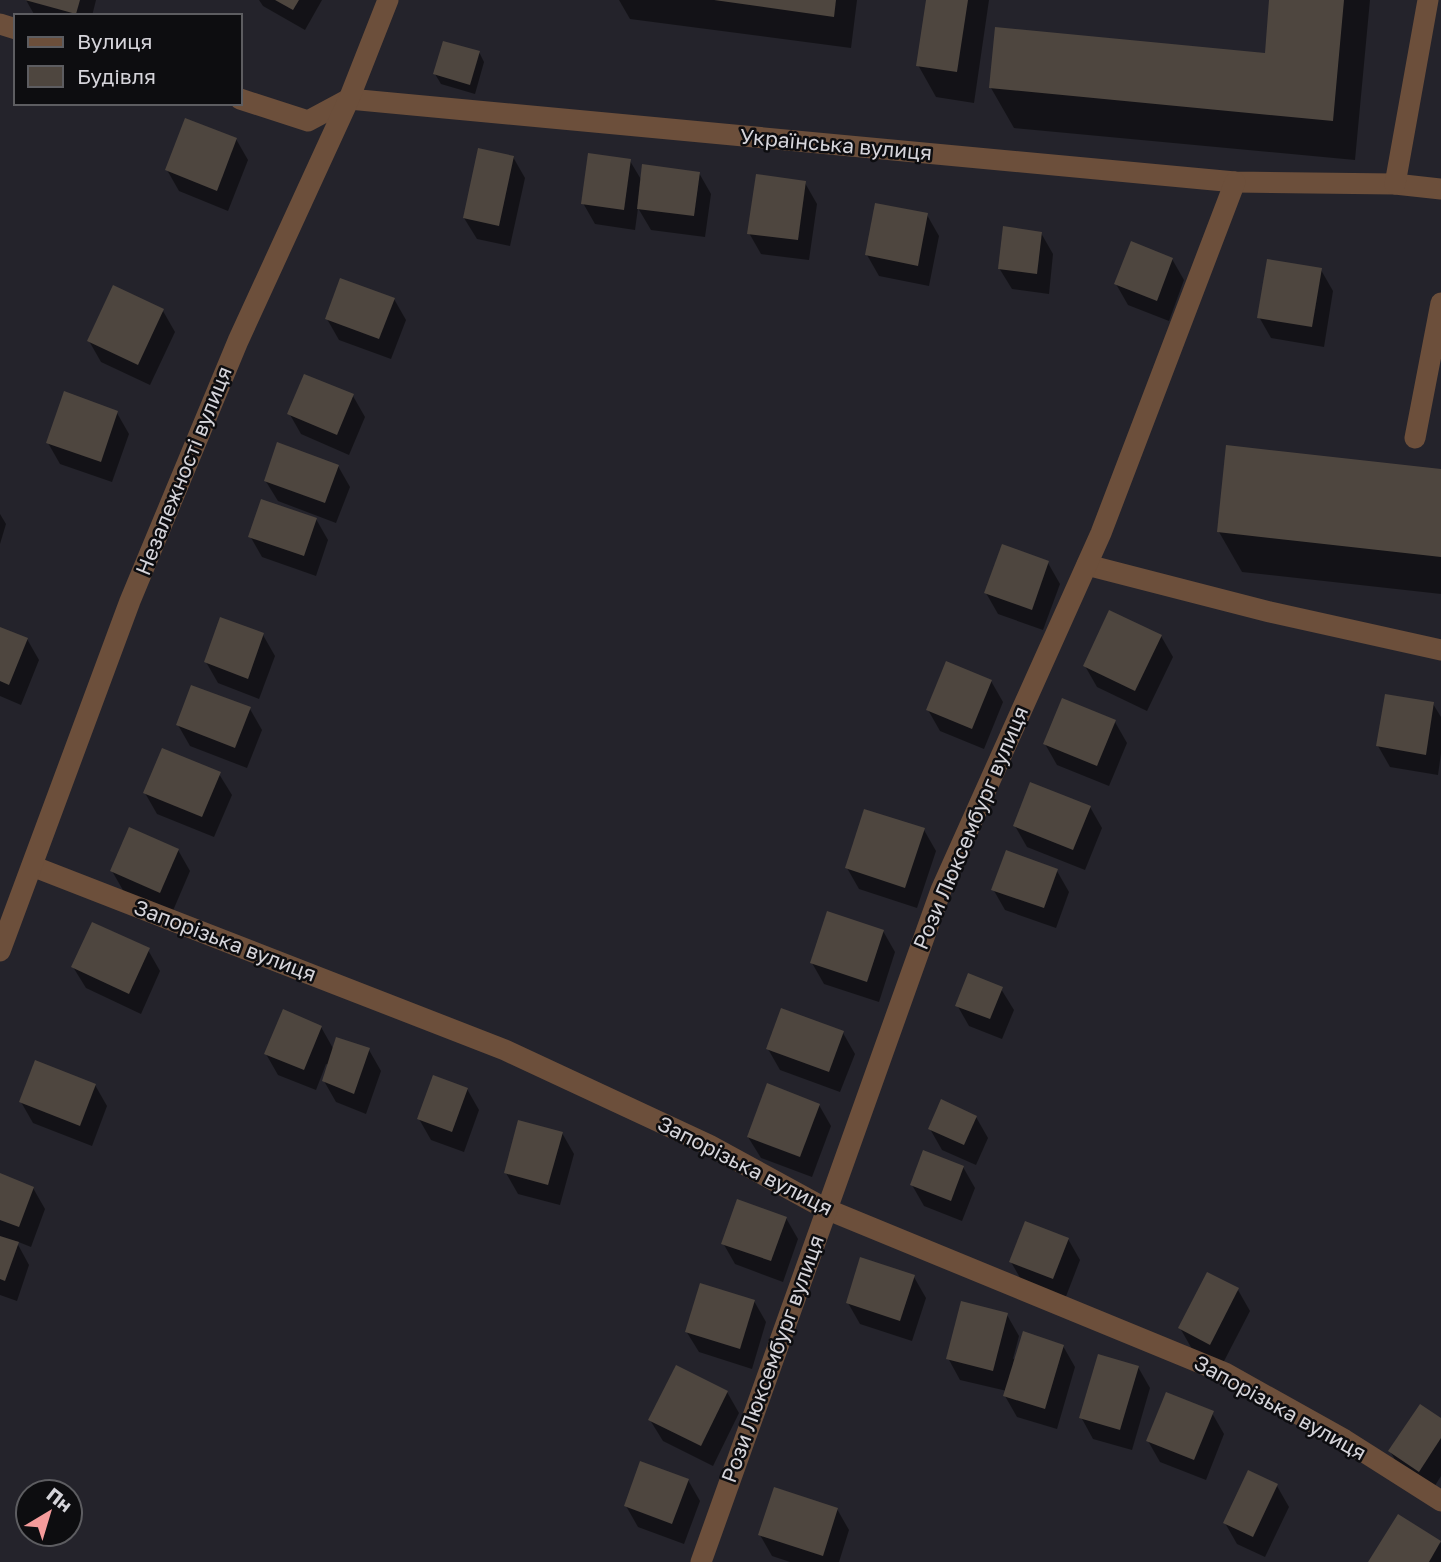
<svg xmlns="http://www.w3.org/2000/svg" width="1441" height="1562" viewBox="0 0 1441 1562" font-family="'Golos Text',sans-serif">
	<rect width="100%" height="100%" fill="#24232b"/>
	<g fill="#0007">
		<path d="M26,0H96L92,16H35Z"/>
		<path d="M259,0H322L305,30L263,6Z"/>
		<path d="M619,0H857L851,48L630,19Z"/>
		<path d="M928,0H989L974,103L936,97L918,65Z"/>
		<path d="M1271,0H1370L1355,160L1014,128L991,88L1266,55Z"/>
		<path d="M479,52L484,62L475,94L441,84L435,74Z"/>
		<path d="M236,139L248,160L228,211L179,191L167,170Z"/>
		<path d="M513,157L525,178L510,246L477,239L464,218Z"/>
		<path d="M630,161L642,181L699,173L711,194L705,237L651,230L638,208L635,230L595,224L583,203Z"/>
		<path d="M805,183L817,204L809,260L761,254L749,233Z"/>
		<path d="M927,215L939,236L929,286L879,276L867,255Z"/>
		<path d="M1041,233L1053,254L1049,294L1012,289L999,268Z"/>
		<path d="M1172,259L1184,280L1169,321L1128,305L1116,284Z"/>
		<path d="M1321,270L1333,291L1324,347L1271,338L1259,317Z"/>
		<path d="M114,287L163,311L175,332L150,385L101,362L89,341Z"/>
		<path d="M394,299L406,320L391,359L339,340L327,319Z"/>
		<path d="M353,396L365,417L349,455L301,434L289,413Z"/>
		<path d="M117,413L129,434L112,482L60,464L48,443Z"/>
		<path d="M338,466L350,487L336,523L278,501L265,480Z"/>
		<path d="M1441,471V594L1242,572L1219,532Z"/>
		<path d="M0,514L6,524L0,544Z"/>
		<path d="M316,519L328,540L316,576L262,557L250,536Z"/>
		<path d="M1048,563L1060,584L1043,630L998,614L986,593Z"/>
		<path d="M0,629L27,639L39,660L21,705L0,696Z"/>
		<path d="M263,635L275,656L259,699L218,683L206,662Z"/>
		<path d="M1161,636L1173,657L1147,711L1097,687L1085,666Z"/>
		<path d="M991,681L1003,702L984,749L940,731L928,710Z"/>
		<path d="M1433,704L1441,717V753L1438,775L1390,767L1378,746Z"/>
		<path d="M250,709L262,730L247,768L190,746L178,725Z"/>
		<path d="M1115,722L1127,743L1109,786L1057,765L1045,744Z"/>
		<path d="M219,774L232,795L214,837L157,814L145,793Z"/>
		<path d="M1090,807L1102,828L1085,870L1027,847L1015,826Z"/>
		<path d="M924,830L936,851L917,908L859,889L847,868Z"/>
		<path d="M178,850L190,871L172,913L124,892L112,871Z"/>
		<path d="M1057,871L1069,892L1056,928L1005,910L993,889Z"/>
		<path d="M883,931L895,952L879,1002L824,984L812,963Z"/>
		<path d="M148,950L160,971L141,1014L86,988L73,967Z"/>
		<path d="M1001,989L1014,1010L1002,1039L969,1026L957,1005Z"/>
		<path d="M321,1027L334,1050H369L381,1071L366,1114L336,1102L324,1081L329,1065L326,1064L316,1090L278,1075L266,1054Z"/>
		<path d="M843,1033L855,1054L840,1092L780,1070L768,1049Z"/>
		<path d="M95,1085L107,1106L92,1146L33,1123L21,1102Z"/>
		<path d="M467,1089L479,1110L464,1152L431,1140L419,1119Z"/>
		<path d="M819,1105L831,1126L812,1177L761,1158L748,1137Z"/>
		<path d="M976,1117L988,1138L976,1165L942,1150L930,1129Z"/>
		<path d="M562,1133L574,1154L560,1205L518,1194L506,1173Z"/>
		<path d="M963,1167L975,1188L962,1221L924,1206L912,1185Z"/>
		<path d="M0,1175L33,1188L45,1209L31,1247L16,1241L29,1265L17,1301L0,1295Z"/>
		<path d="M786,1218L798,1239L783,1282L735,1264L723,1243Z"/>
		<path d="M1068,1239L1080,1260L1065,1299L1023,1283L1011,1262Z"/>
		<path d="M914,1277L926,1298L912,1341L860,1324L848,1303Z"/>
		<path d="M1238,1290L1250,1311L1222,1365L1192,1349L1180,1328Z"/>
		<path d="M754,1301L766,1322L752,1369L699,1352L686,1331Z"/>
		<path d="M1007,1315L1019,1336L1013,1359L1063,1346L1075,1367L1057,1429L1017,1417L1005,1396L1007,1391L960,1380L948,1358Z"/>
		<path d="M1138,1367L1150,1388L1132,1450L1093,1439L1081,1417Z"/>
		<path d="M727,1392L739,1413L713,1466L663,1441L650,1420Z"/>
		<path d="M1212,1413L1224,1434L1206,1480L1160,1462L1148,1441Z"/>
		<path d="M1441,1420V1476L1431,1492L1402,1472L1390,1451Z"/>
		<path d="M688,1480L700,1501L684,1544L638,1527L626,1506Z"/>
		<path d="M1277,1486L1289,1507L1265,1557L1237,1544L1225,1523Z"/>
		<path d="M837,1509L849,1530L839,1562H790L772,1556L760,1535Z"/>
		<path d="M1399,1517L1441,1543V1562H1371Z"/>
	</g>
	<g fill="#4e463f">
		<path d="M25,0H80L76,14Z"/>
		<path d="M275,0H299L293,10Z"/>
		<path d="M714,0H836L834,17Z"/>
		<path d="M926,0H968L957,72L916,66Z"/>
		<path d="M1269,0H1344L1333,121L989,88L995,27L1265,53Z"/>
		<path d="M443,41L480,51L470,85L433,74Z"/>
		<path d="M185,118L237,138L217,191L165,170Z"/>
		<path d="M478,148L514,156L499,226L463,218Z"/>
		<path d="M588,153L631,159L624,210L581,204Z"/>
		<path d="M642,164L700,172L694,216L637,209Z"/>
		<path d="M756,174L806,181L798,240L747,234Z"/>
		<path d="M875,203L928,213L918,266L865,255Z"/>
		<path d="M1003,226L1042,232L1037,274L998,269Z"/>
		<path d="M1131,241L1173,258L1157,301L1114,284Z"/>
		<path d="M1267,259L1322,268L1312,327L1257,318Z"/>
		<path d="M340,278L395,298L379,339L325,319Z"/>
		<path d="M113,285L164,309L138,365L87,341Z"/>
		<path d="M304,374L354,394L337,435L287,414Z"/>
		<path d="M64,391L118,411L101,462L46,443Z"/>
		<path d="M277,442L339,465L325,503L264,481Z"/>
		<path d="M1226,445L1441,469V557L1217,532Z"/>
		<path d="M261,499L317,518L304,556L248,537Z"/>
		<path d="M1002,544L1049,561L1032,610L984,593Z"/>
		<path d="M1109,610L1162,635L1135,691L1083,666Z"/>
		<path d="M220,617L264,633L248,679L204,662Z"/>
		<path d="M0,627L28,638L9,685L0,681Z"/>
		<path d="M946,661L992,680L972,729L926,710Z"/>
		<path d="M191,685L251,707L235,748L176,725Z"/>
		<path d="M1385,694L1434,702L1426,755L1376,746Z"/>
		<path d="M1062,698L1116,720L1097,766L1043,744Z"/>
		<path d="M162,748L221,772L202,817L143,793Z"/>
		<path d="M1030,782L1091,806L1073,850L1013,826Z"/>
		<path d="M864,809L925,828L905,888L845,868Z"/>
		<path d="M129,827L179,849L160,893L110,871Z"/>
		<path d="M1006,850L1058,869L1044,908L991,890Z"/>
		<path d="M827,911L884,930L867,982L810,963Z"/>
		<path d="M92,922L150,948L129,994L71,967Z"/>
		<path d="M968,973L1003,987L990,1019L955,1006Z"/>
		<path d="M781,1008L844,1031L829,1072L766,1049Z"/>
		<path d="M283,1009L322,1026L304,1070L264,1054Z"/>
		<path d="M336,1037L370,1048L354,1094L322,1081Z"/>
		<path d="M35,1060L96,1084L80,1126L19,1102Z"/>
		<path d="M433,1075L468,1088L452,1132L417,1119Z"/>
		<path d="M767,1083L820,1104L800,1157L747,1137Z"/>
		<path d="M941,1099L977,1116L964,1145L928,1129Z"/>
		<path d="M518,1120L563,1132L548,1185L504,1173Z"/>
		<path d="M923,1150L964,1166L951,1201L910,1185Z"/>
		<path d="M0,1173L34,1187L19,1227L0,1220Z"/>
		<path d="M737,1199L787,1217L771,1261L721,1244Z"/>
		<path d="M1025,1221L1069,1238L1053,1279L1009,1262Z"/>
		<path d="M0,1236L19,1242L5,1281L0,1279Z"/>
		<path d="M860,1257L915,1275L900,1321L846,1303Z"/>
		<path d="M1207,1272L1239,1288L1210,1345L1178,1328Z"/>
		<path d="M700,1283L755,1300L740,1349L685,1332Z"/>
		<path d="M961,1301L1008,1313L993,1371L946,1359Z"/>
		<path d="M1023,1331L1064,1345L1045,1409L1003,1396Z"/>
		<path d="M1098,1354L1139,1366L1120,1430L1079,1418Z"/>
		<path d="M676,1365L728,1391L701,1446L648,1420Z"/>
		<path d="M1166,1392L1214,1411L1194,1460L1146,1441Z"/>
		<path d="M1420,1404L1441,1418V1438L1419,1472L1388,1451Z"/>
		<path d="M640,1461L689,1479L672,1524L624,1506Z"/>
		<path d="M1248,1470L1278,1484L1253,1537L1223,1523Z"/>
		<path d="M774,1487L838,1508L823,1556L758,1535Z"/>
		<path d="M1398,1514L1441,1541L1429,1562H1368Z"/>
	</g>
	<g fill="none" stroke-linecap="round" stroke-linejoin="round">
		<g stroke="#6c4f3b" stroke-width="21">
			<path d="M0,24L16,29"/>
			<path d="M240,99L308,121L349,99L1235,182L1395,184L1441,189"/>
			<path d="M1395,184L1428,0"/>
			<path d="M1415,438L1441,303"/>
			<path d="M1087,565L1270,612L1441,650"/>
			<path d="M32,866L505,1050L709,1145L826,1209L1225,1373L1345,1440L1441,1501"/>
			<path d="M0,951L130,601L238,341L349,99L388,0"/>
			<path d="M701,1562L941,890L1101,533L1235,182"/>
		</g>
	</g>
	<g text-anchor="middle" stroke-width="5" stroke-linejoin="round" paint-order="stroke">
		<g font-size="21" fill="#d5d4da" stroke="#0d0d10">
			<text transform="translate(836 145) rotate(5)" y="7">Українська вулиця</text>
			<text transform="translate(184 471) rotate(-68)" y="7">Незалежності вулиця</text>
			<text transform="translate(971 828) rotate(-67)" y="7">Рози Люксембург вулиця</text>
			<text transform="translate(225 941) rotate(21)" y="7">Запорізька вулиця</text>
			<text transform="translate(745 1166) rotate(27)" y="7">Запорізька вулиця</text>
			<text transform="translate(773 1359) rotate(-70)" y="7">Рози Люксембург вулиця</text>
			<text transform="translate(1280 1408) rotate(29)" y="7">Запорізька вулиця</text>
		</g>
	</g>
	<rect x="14" y="14" width="228" height="91" fill="#0d0d10" stroke="#5d5d61" stroke-width="2"/>
	<rect x="28" y="37" width="35" height="10" fill="#6c4f3b" stroke="#5d5d61" stroke-width="2"/>
	<text x="77" y="49" font-size="21" fill="#d5d4da">Вулиця</text>
	<rect x="28" y="66" width="35" height="21" fill="#4e463f" stroke="#5d5d61" stroke-width="2"/>
	<text x="77" y="84" font-size="21" fill="#d5d4da">Будівля</text>
	<g transform="translate(49 1513) rotate(38)"><circle r="33" fill="#0d0d10" stroke="#5d5d61" stroke-width="2"/>
	<path d="M0-5L12 26L0 18L-12 26Z" fill="#f59b9b"/>
	<text y="-10" font-size="19" font-weight="bold" text-anchor="middle" fill="#d5d4da">Пн</text>
	</g>
</svg>
